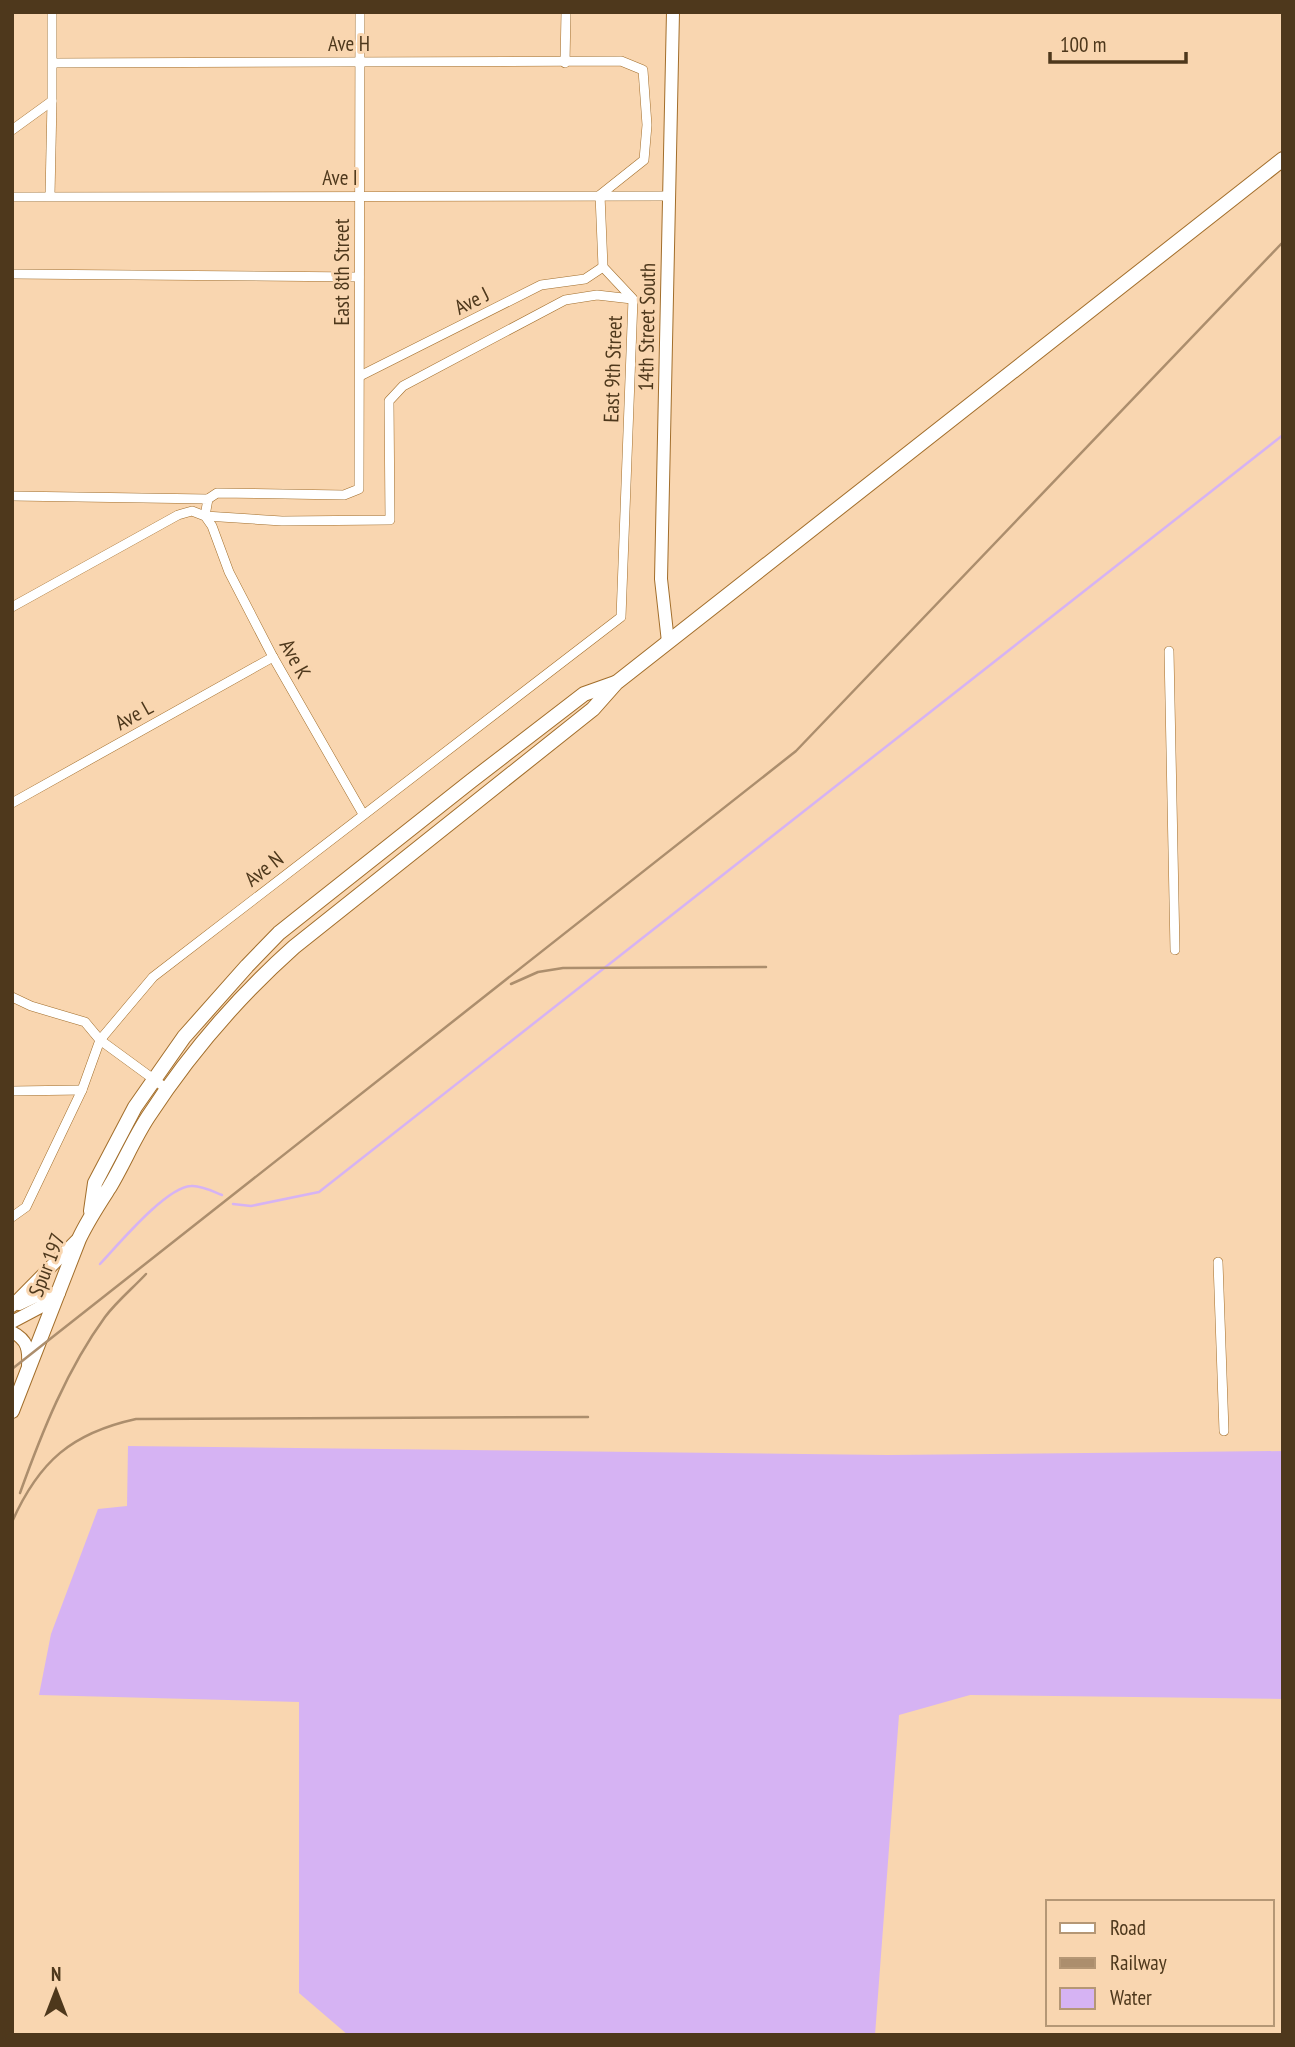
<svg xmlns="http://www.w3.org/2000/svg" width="1295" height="2047" viewBox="0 0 1295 2047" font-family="'PT Sans Narrow',sans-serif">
	<rect width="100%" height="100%" fill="#f9d6b0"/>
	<path fill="#d6b3f3" d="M128,1446L888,1455L1283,1451V1699L970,1695L899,1715L875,2035H348L299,1993V1702L39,1695L51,1634L98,1509L127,1506Z"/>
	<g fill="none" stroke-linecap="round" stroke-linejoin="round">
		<g stroke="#d6b3f3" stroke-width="2.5">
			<path d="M233,1204L251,1206L319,1192L1283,435"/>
			<path d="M100,1264C118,1245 166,1187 191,1186C201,1185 212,1191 222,1195"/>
		</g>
		<defs>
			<g id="street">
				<path d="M565,63L566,12"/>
				<path d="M12,130L52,101V12"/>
				<path d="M50,195L52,101"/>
				<path d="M12,197L668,196"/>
				<path d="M12,274L359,277"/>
				<path d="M360,376L541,285L585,279L603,267"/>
				<path d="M12,496L208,499L205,516L282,521L390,520L389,401L403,386L565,300L597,295L632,299"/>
				<path d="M208,499L217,493L344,495L359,489L360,12"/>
				<path d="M12,607L178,515L192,511L205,516L212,526L229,572L273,657L363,814"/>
				<path d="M1169,651L1175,950"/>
				<path d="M12,803L273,657"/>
				<path d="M12,997L31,1006L85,1022L100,1040L167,1089"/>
				<path d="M12,1091L82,1090"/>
				<path d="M12,1217L26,1207L82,1090L100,1040L153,977L621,617L633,299L603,267L600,195L644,160L647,125L643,70L621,61L53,63"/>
				<path d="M1218,1262L1224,1431"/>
			</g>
			<g id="secondary">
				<path d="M668,642L661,579L673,12"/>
				<path d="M19,1304L34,1297L58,1293"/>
				<path d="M12,1306L76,1241"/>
				<path d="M12,1322L46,1304L59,1293"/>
				<path d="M12,1332C28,1340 29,1350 28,1366"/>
			</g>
			<g id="primary">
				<path d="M91,1211L95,1183L135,1107L184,1037L247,966L279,933L313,906L471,781L584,694L615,683"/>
				<path d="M12,1411L79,1239C88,1220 98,1205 109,1188C123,1165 133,1140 148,1117C189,1054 238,997 294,947L593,709L616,683L1283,159"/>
			</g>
		</defs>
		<use href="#street" stroke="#a26e2b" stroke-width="10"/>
		<use href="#secondary" stroke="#a26e2b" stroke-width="14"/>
		<use href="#primary" stroke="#a26e2b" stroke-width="16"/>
		<use href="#street" stroke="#fff" stroke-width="9"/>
		<use href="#secondary" stroke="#fff" stroke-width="12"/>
		<use href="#primary" stroke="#fff" stroke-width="14"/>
		<g stroke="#ac8e6d" stroke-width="2.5">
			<path d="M511,984L538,972L563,968L766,967"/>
			<path d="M12,1369L796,751L1283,242"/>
			<path d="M20,1493C42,1432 67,1369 105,1317C117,1301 133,1288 146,1274"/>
			<path d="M12,1522C39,1461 72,1433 136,1419L588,1417"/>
		</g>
	</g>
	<g text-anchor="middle" stroke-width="6" stroke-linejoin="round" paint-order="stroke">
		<g font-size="21" fill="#4e381c" stroke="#f9d6b0">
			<text x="349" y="51">Ave H</text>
			<text x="340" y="185">Ave I</text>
			<text transform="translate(342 272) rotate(-90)" y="7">East 8th Street</text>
			<text transform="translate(472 301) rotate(-27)" y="7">Ave J</text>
			<text transform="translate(647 327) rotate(-89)" y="7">14th Street South</text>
			<text transform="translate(613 369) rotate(-88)" y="7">East 9th Street</text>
			<text transform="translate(295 659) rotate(61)" y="7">Ave K</text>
			<text transform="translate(134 715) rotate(-29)" y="7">Ave L</text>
			<text transform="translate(264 869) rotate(-38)" y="7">Ave N</text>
			<text transform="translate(47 1265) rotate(-69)" y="7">Spur 197</text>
		</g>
	</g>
	<rect width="1295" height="2047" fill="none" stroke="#4e381c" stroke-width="28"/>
	<rect x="1046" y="1900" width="228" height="126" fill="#f9d6b0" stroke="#b59775" stroke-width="2"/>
	<rect x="1060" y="1923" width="35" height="10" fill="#ffffff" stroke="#b59775" stroke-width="2"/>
	<text x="1110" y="1935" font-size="21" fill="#4e381c">Road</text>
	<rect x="1060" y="1958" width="35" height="10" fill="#ac8e6d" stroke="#b59775" stroke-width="2"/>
	<text x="1110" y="1970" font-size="21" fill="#4e381c">Railway</text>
	<rect x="1060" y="1988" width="35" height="21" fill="#d6b3f3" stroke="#b59775" stroke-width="2"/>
	<text x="1110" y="2005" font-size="21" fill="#4e381c">Water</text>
	<g transform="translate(56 1991)" stroke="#f9d6b0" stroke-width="5" paint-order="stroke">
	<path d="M0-5L12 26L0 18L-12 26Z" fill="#4e381c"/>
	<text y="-10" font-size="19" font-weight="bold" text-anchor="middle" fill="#4e381c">N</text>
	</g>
	<path d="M1050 52v10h136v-10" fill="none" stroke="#4e381c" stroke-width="3.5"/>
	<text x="1060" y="52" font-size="21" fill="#4e381c" stroke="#f9d6b0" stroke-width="5" paint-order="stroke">100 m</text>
</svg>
